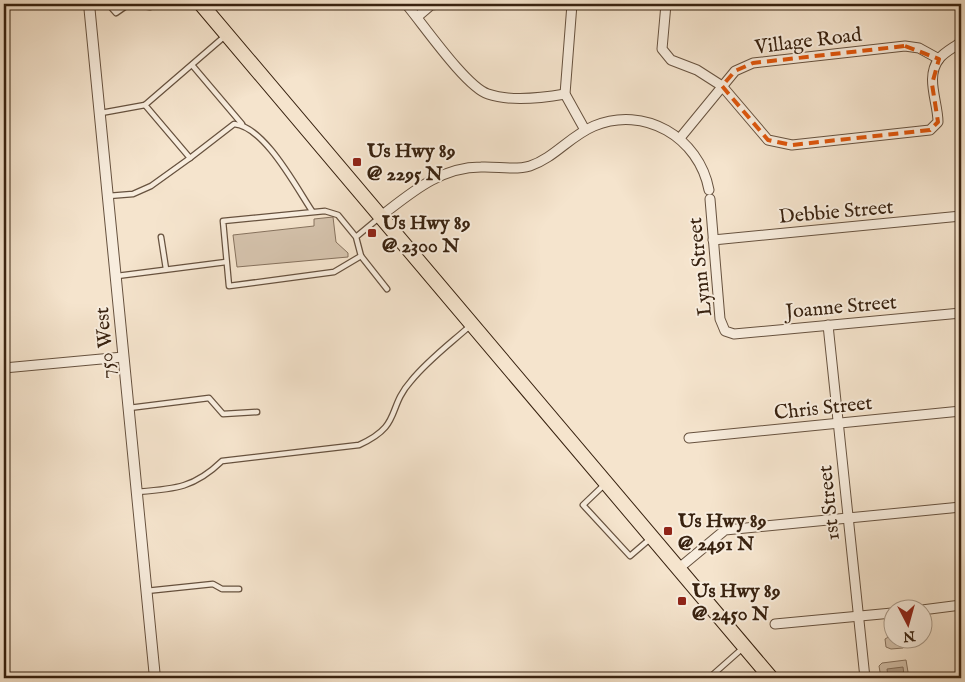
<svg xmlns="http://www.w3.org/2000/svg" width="965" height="682" viewBox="0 0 965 682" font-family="'IM FELL English',serif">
	<rect width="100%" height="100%" fill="#f5e4cd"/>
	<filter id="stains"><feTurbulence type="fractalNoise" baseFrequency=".004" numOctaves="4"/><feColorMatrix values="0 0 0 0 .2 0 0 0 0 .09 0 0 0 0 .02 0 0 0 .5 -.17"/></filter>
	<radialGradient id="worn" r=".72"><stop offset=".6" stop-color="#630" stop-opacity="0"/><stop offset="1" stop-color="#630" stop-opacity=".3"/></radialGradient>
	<g fill="#d5c3ad" stroke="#86725e">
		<path d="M333,217L336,242L348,253V257L237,267L233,235L314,226V219Z"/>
		<path d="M892,635V640H906L907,644L903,648L891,649L886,647L885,639Z"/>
		<path d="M906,660L909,678H881L879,666L882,663Z"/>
	</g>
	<path fill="#b5a28d" stroke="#836f5b" d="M903,667L904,675L888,677L887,669Z"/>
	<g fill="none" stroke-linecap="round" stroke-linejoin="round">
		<defs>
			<g id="service">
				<path d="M108,4L116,13L129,4L150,7"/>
				<path d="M192,65L242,124"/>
				<path d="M145,105L225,36"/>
				<path d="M101,113L145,105L190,158L151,186L133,194L108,196"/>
				<path d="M190,158L234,124C264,126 296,187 312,211"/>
				<path d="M161,237L166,269"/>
				<path d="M356,237L338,215L325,211L223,221L229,286L334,272L361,256L356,237L380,217"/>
				<path d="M361,256L387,289"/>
				<path d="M117,276L226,262"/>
				<path d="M129,408L209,398L223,414L257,412"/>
				<path d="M605,484L583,505L630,556L651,538"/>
				<path d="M137,492C175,489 194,488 222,461L359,445C403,425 386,409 411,381C428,360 451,343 471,325"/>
				<path d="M146,591L213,584L222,589H239"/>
				<path d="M709,678L744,647"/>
			</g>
			<g id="minor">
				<path d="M406,4C423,24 466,87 488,94C511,102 542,98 565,94"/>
				<path d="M572,4L565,94L585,130"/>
				<path d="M666,4L662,49L671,60L697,70L722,86L768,140L792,145L930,130L938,122C938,102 925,77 939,59C944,52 955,47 961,42"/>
				<path d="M417,17L431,5L440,4"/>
				<path d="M680,138L735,71L753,63L905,46L919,48L939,59"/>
				<path d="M710,199L720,319L725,331L734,334L961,313"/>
				<path d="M381,216C411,193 440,167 481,167C497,166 514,171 530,166C554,158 570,136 594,126C644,105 699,137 709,190"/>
				<path d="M713,240L961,216"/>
				<path d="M828,325L865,678"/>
				<path d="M4,368L123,357"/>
				<path d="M689,438L961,411"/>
				<path d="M678,569L725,530L961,507"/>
				<path d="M922,610L961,605"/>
				<path d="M775,624L892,613"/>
			</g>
			<path id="tertiary" d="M89,4L155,678"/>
			<path id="primary" d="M201,4L771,678"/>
		</defs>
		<use href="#service" stroke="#67523f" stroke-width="7"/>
		<use href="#minor" stroke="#67523f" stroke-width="11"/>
		<use href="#tertiary" stroke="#67523f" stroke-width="12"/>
		<use href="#primary" stroke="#382210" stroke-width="16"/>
		<use href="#service" stroke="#f8edde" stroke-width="4.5"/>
		<use href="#minor" stroke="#f8edde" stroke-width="9"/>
		<use href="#tertiary" stroke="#f8edde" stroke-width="10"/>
		<use href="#primary" stroke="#f5e4cd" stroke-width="14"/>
	</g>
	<path fill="none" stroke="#df560c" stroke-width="4" stroke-dasharray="10 6" stroke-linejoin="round" d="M905,46L939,59L932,84L938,122L930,130L792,145L768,140L722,86L735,71L753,63Z"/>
	<g fill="#8f2418" stroke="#f8edde" stroke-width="2">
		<rect x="352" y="157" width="10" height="10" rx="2.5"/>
		<rect x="367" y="228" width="10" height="10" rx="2.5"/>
		<rect x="663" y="526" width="10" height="10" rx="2.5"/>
		<rect x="677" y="596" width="10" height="10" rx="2.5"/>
	</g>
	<g text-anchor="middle" stroke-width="4" stroke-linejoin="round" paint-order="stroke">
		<g font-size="20" fill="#382210" stroke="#f8edde">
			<text transform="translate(808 40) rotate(-7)" y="7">Village Road</text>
			<text transform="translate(836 211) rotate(-5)" y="7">Debbie Street</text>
			<text transform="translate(699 267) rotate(-96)" y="7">Lynn Street</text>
			<text transform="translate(841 306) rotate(-5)" y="7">Joanne Street</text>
			<text transform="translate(104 343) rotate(-95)" y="7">750 West</text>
			<text transform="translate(823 407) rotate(-6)" y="7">Chris Street</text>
			<text transform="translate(828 503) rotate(-96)" y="7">1st Street</text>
		</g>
		<g font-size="20" font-weight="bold" fill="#382210" stroke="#f8edde" text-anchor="start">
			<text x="367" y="157">Us Hwy 89<tspan x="367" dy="23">@ 2295 N</tspan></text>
			<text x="382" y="229">Us Hwy 89<tspan x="382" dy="23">@ 2300 N</tspan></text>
			<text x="678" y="527">Us Hwy 89<tspan x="678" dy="23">@ 2491 N</tspan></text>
			<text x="692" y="597">Us Hwy 89<tspan x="692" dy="23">@ 2450 N</tspan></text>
		</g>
	</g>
	<rect width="965" height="682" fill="none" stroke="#f5e4cd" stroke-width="20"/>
	<rect x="5" y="5" width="955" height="672" fill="none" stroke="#382210" stroke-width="2.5"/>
	<rect x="10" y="10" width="945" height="662" fill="none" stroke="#382210"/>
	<g transform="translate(908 624) rotate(174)"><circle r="24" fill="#f8edde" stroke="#ab9c8c"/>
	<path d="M0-4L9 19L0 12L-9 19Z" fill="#8f2418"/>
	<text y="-8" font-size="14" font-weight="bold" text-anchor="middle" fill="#382210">N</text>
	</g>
	<rect width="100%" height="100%" filter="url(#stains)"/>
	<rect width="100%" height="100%" fill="url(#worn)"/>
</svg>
